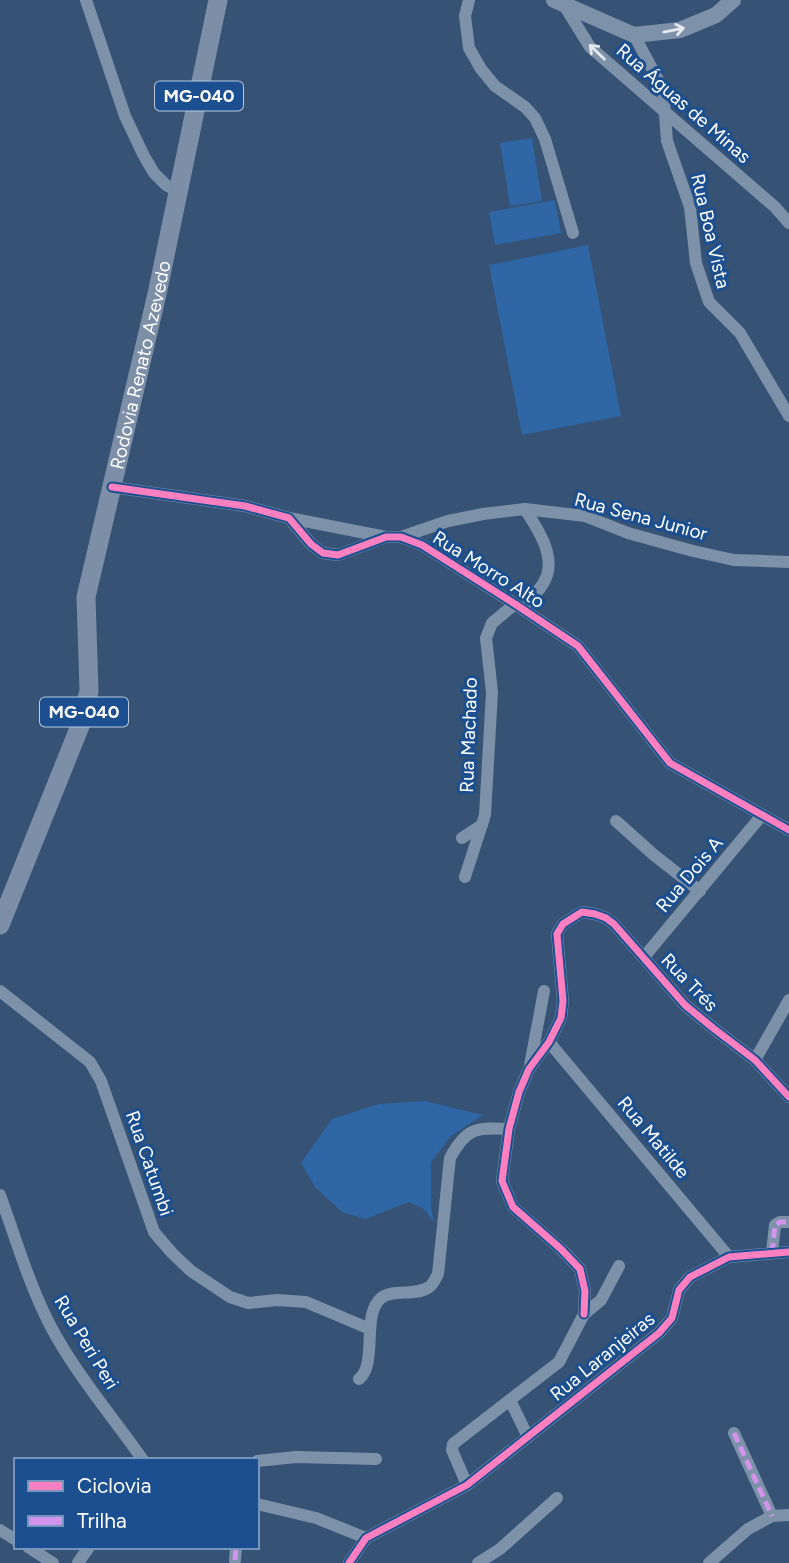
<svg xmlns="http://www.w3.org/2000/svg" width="789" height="1563" viewBox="0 0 789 1563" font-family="Figtree,sans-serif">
	<rect width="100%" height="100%" fill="#365274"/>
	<g fill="#2f66a5">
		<path d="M532,138L542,201L510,206L500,143Z"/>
		<path d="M555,200L561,233L495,245L489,212Z"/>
		<path d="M588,245L621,416L522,435L489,265Z"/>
		<path d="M425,1101L483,1115L451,1136L431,1162V1206L434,1223L424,1209L409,1202L365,1219L342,1212L315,1187L301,1163L332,1119L379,1104Z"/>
	</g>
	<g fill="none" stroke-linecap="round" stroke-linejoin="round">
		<g stroke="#7d92a8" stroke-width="12">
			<path d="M86,0L125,116L144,156L154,173L166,185L179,192"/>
			<path d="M469,0L465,16L469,48L481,69L495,86L525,107L535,118L545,139L573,233"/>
			<path d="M564,5L590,47L775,207L789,223"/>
			<path d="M634,35L663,89L667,141L690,207L696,263L709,302L740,333L789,416"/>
			<path d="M112,487L245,506L289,518L311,544L323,553L338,555L386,537H401L422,545L515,604L578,646L670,763L789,830"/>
			<path d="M289,518L386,537"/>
			<path d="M401,537L448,521L483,514L525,509L585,516L628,533L693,551L734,560L789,562"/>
			<path d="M523,608C531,598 546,585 548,571C552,549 536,527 525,509"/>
			<path d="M616,821L654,855L700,891"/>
			<path d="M462,838L482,825"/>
			<path d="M465,877L485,815L492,692L486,638L492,623L515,604"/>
			<path d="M644,957L762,815"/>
			<path d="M0,991L90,1062L101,1081L154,1232L172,1253L191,1271L230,1297L248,1303L277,1300L306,1302L370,1329"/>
			<path d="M549,1042L729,1257"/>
			<path d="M755,1060L789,1000"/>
			<path d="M530,1065L544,991"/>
			<path d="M0,1195C16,1239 29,1285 51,1327C76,1374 112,1416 143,1460"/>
			<path d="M772,1253L775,1225L780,1222H789"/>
			<path d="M584,1314L585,1291L580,1269L561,1249L513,1207L502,1181L509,1129L519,1092L529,1069L549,1042L561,1018L563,1001L557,934L563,924L582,912L595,914L606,918L614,924L685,1005L713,1028L755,1060L789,1097"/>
			<path d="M359,1379C378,1364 361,1315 381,1298C394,1288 415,1297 429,1287C433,1285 435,1279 438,1274L450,1158C466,1128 476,1127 509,1129"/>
			<path d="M510,1400L528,1437"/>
			<path d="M734,1433L772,1516"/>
			<path d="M257,1461L296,1457L376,1459"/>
			<path d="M467,1485L452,1450L453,1444L559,1362L584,1314L601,1300L619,1266"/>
			<path d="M257,1504L316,1518L366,1538"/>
			<path d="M0,1530L16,1540"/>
			<path d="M28,1547L53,1563"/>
			<path d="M235,1560L236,1547"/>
			<path d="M78,1563L89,1547"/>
			<path d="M349,1563L366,1538L467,1485L659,1333L672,1318L679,1290L690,1277L729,1257L789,1252"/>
			<path d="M478,1563L500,1549L557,1498"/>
			<path d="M709,1563L748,1529L772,1516L789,1515"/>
		</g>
		<path stroke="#7d92a8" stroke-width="16" d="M554,0L634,35L680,30L716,15L733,0"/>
		<path stroke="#7d8ea7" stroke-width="19" id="s1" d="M0,925L80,726L89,691L86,597L157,294L218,0"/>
		<g stroke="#d193ec" stroke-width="5" stroke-dasharray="10 5" stroke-linecap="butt">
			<path d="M772,1253L775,1225L780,1222H789"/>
			<path d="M734,1433L772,1516"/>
			<path d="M235,1560L236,1547"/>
		</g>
		<defs>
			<g id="cycleway">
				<path d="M112,487L245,506L289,518L311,544L323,553L338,555L386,537H401L422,545L515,604L578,646L670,763L789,830"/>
				<path d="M584,1314L585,1291L580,1269L561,1249L513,1207L502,1181L509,1129L519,1092L529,1069L549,1042L561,1018L563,1001L557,934L563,924L582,912L595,914L606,918L614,924L685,1005L713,1028L755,1060L789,1097"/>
				<path d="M349,1563L366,1538L467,1485L659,1333L672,1318L679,1290L690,1277L729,1257L789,1252"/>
			</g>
		</defs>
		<use href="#cycleway" stroke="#1b4f8f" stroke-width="11"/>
		<use href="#cycleway" stroke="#ff80c0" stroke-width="7"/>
	</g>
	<defs><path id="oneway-shaft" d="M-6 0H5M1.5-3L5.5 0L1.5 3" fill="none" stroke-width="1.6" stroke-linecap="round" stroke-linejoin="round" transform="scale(1.75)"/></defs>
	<g stroke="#e5e9ee">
		<use href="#oneway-shaft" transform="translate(674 30) rotate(-11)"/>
		<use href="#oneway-shaft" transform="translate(597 52) rotate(-136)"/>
	</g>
	<g text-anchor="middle" stroke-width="6" stroke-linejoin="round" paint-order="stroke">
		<g fill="#1b4f8f" stroke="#bbcadd" stroke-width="2">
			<rect x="155" y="81.5" width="88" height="29" rx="5"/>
			<rect x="40" y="697.5" width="88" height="29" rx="5"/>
		</g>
		<g font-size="18" font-weight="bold" fill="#fff">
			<text x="199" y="102">MG-040</text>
			<text x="84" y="718">MG-040</text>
		</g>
		<g font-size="19" fill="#fff" stroke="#1b4f8f">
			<text transform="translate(684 103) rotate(41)" y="7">Rua Águas de Minas</text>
			<text transform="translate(711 231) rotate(77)" y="7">Rua Boa Vista</text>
			<text dy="7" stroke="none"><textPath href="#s1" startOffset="583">Rodovia Renato Azevedo</textPath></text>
			<text transform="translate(641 516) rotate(15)" y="7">Rua Sena Junior</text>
			<text transform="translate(489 569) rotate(32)" y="7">Rua Morro Alto</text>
			<text transform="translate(468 735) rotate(-88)" y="7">Rua Machado</text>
			<text transform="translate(689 874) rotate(-50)" y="7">Rua Dois A</text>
			<text transform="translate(690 982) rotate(46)" y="7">Rua Trés</text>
			<text transform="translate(654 1137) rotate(50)" y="7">Rua Matilde</text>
			<text transform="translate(150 1163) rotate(71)" y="7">Rua Catumbi</text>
			<text transform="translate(87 1342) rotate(59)" y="7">Rua Peri Peri</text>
			<text transform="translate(602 1356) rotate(-39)" y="7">Rua Laranjeiras</text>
		</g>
	</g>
	<rect x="14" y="1458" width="245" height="91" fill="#1b4f8f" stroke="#7695bc" stroke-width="2"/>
	<rect x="28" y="1481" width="35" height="10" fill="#ff80c0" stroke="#7695bc" stroke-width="2"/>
	<text x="77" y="1493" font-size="21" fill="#ffffff">Ciclovia</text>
	<rect x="28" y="1516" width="35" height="10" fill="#d193ec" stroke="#7695bc" stroke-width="2"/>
	<text x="77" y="1528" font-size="21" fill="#ffffff">Trilha</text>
</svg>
